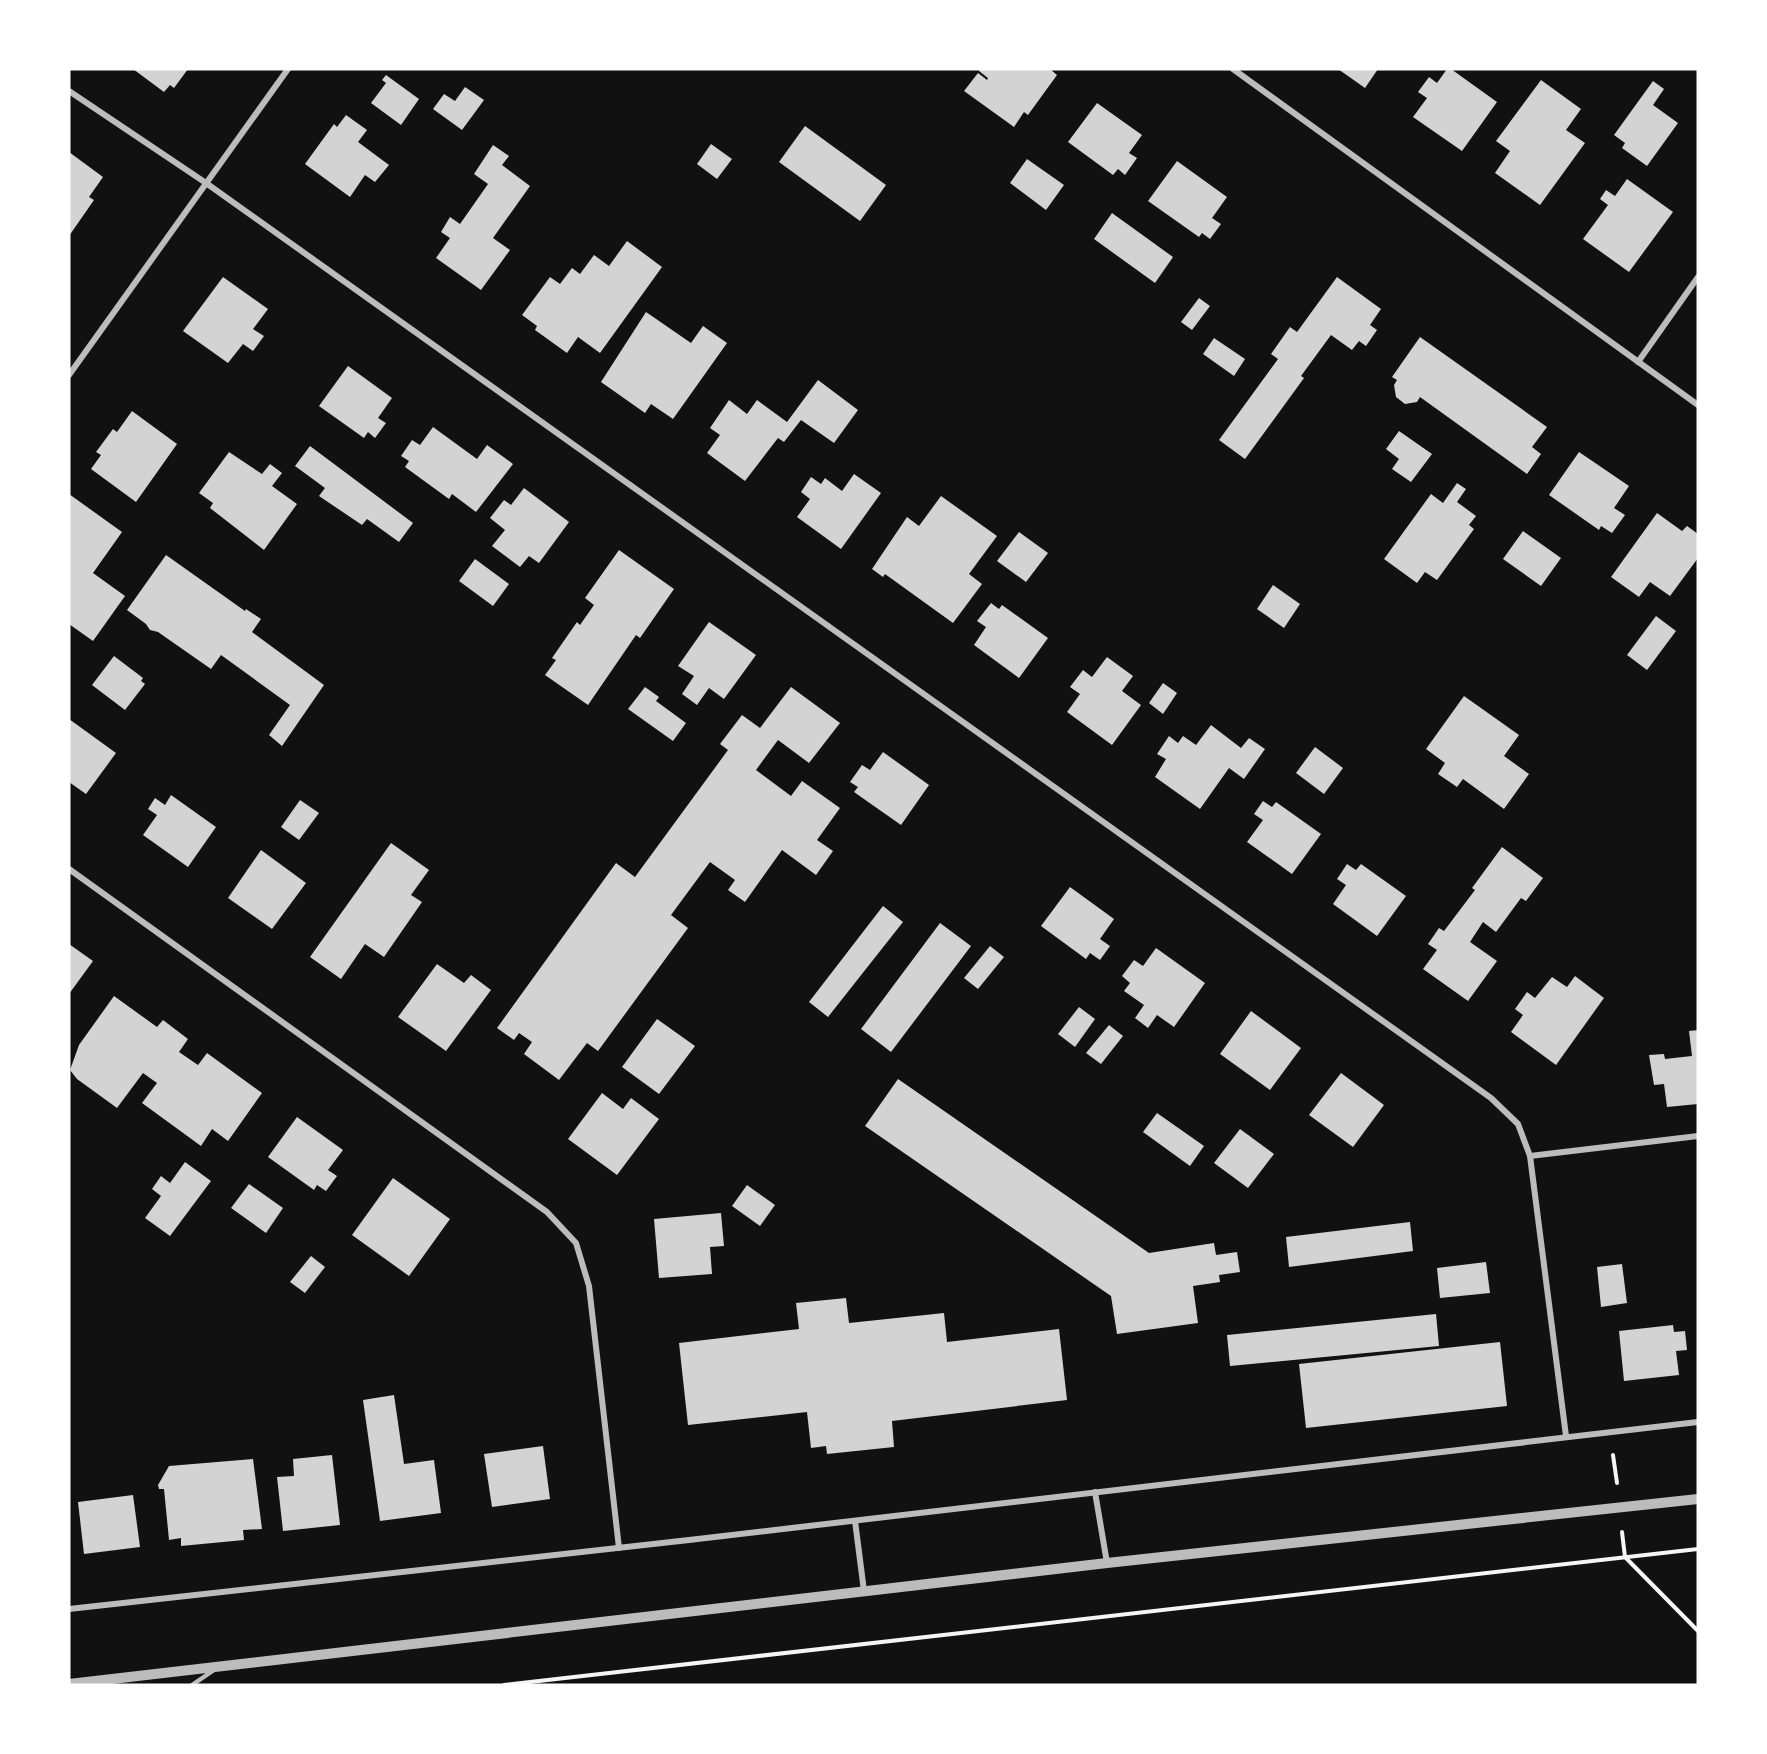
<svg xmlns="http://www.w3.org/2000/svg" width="1767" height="1754" viewBox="0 0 1767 1754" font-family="'Fira Sans Condensed',sans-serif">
	<rect width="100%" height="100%" fill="#111"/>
	<g fill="#d3d3d3">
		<path d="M133,69H188L174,88L170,85L164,92Z"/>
		<path d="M980,69H1050L1057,75L1028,115L1024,112L1014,127L964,91L978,73L987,80L988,78L979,71Z"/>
		<path d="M1338,69H1378L1365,88Z"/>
		<path d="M1447,69H1451L1497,102L1462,151L1413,117L1427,98L1418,92L1429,77L1437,83Z"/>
		<path d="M386,75L419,99L401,125L371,103L386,83L382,80Z"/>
		<path d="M1541,80L1581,109L1566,130L1585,143L1540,205L1495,173L1510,151L1496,141Z"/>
		<path d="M1653,81L1664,89L1653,105L1678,123L1647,166L1622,148L1625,143L1614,135Z"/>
		<path d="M465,87L484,100L462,130L433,109L444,94L455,101Z"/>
		<path d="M1097,103L1142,135L1129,153L1137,158L1125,175L1118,169L1113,175L1068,142Z"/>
		<path d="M346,115L367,130L358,142L389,165L375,182L365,175L350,197L305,164L334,124L337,127Z"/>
		<path d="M805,126L886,185L860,221L779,162Z"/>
		<path d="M711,144L732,159L717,179L697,164Z"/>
		<path d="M493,145L509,156L502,165L530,186L493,238L510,250L481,290L436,258L450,238L441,232L450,217L460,224L488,184L474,174Z"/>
		<path d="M69,152L103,177L89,197L94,200L69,236Z"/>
		<path d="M1027,159L1064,185L1046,210L1010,183Z"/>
		<path d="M1177,161L1227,197L1212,218L1221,224L1210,239L1202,233L1199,237L1148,201Z"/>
		<path d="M1627,179L1673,212L1629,272L1583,239L1608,205L1600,199L1606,190L1615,196Z"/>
		<path d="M1112,213L1173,257L1155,283L1094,239Z"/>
		<path d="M627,241L662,267L600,353L578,337L567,353L535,330L537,326L522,315L550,277L560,284L572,268L580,274L594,255L609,266Z"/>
		<path d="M223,277L268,309L253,329L264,336L253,351L243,344L228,363L183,331Z"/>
		<path d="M1337,277L1381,309L1370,325L1377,330L1366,346L1359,341L1352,350L1331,335L1301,376L1304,378L1245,459L1219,440L1278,359L1271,354L1290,327L1297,332Z"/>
		<path d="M1199,298L1210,306L1192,330L1181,322Z"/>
		<path d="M646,312L691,343L703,326L727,343L673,419L651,404L645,413L601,382Z"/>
		<path d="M1420,337L1547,427L1532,447L1541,454L1527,474L1420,397L1417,402L1405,404L1396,397L1394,385L1397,380L1392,377Z"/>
		<path d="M1214,338L1245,359L1234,376L1203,354Z"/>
		<path d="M348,366L392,398L378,418L386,423L375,438L368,432L364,438L319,406Z"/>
		<path d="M818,380L858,410L834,443L801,420L784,442L778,438L745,481L707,453L720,435L710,428L729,400L747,414L757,400L787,422Z"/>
		<path d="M132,411L177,444L136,502L91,469L101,455L96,452L113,429L117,432Z"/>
		<path d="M433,427L477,459L487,445L513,464L476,512L452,494L449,499L405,467L409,461L401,456L412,440L420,445Z"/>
		<path d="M1399,431L1432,454L1411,482L1392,469L1399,459L1386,449Z"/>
		<path d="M310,446L413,523L399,542L367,519L362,525L319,496L325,488L295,466Z"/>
		<path d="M229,452L262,474L270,464L282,473L272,486L297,504L264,550L210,508L213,503L199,493Z"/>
		<path d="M1579,452L1629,486L1614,508L1625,515L1612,533L1601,526L1599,530L1549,495Z"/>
		<path d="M854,474L881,493L841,549L797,517L810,499L801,492L811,477L821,484L825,478L842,491Z"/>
		<path d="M1457,483L1466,489L1457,502L1476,516L1469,525L1474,529L1437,580L1425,572L1417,583L1384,559L1431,494L1443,503Z"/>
		<path d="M524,488L569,522L539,563L529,556L520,567L492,546L505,530L490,518L504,500L511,505Z"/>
		<path d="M69,494L122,532L93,573L125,596L93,641L69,624Z"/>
		<path d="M941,496L997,536L969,574L982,584L953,623L885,574L883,577L872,569L907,517L919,526Z"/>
		<path d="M1657,513L1682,531L1687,526L1698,534V558L1670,596L1650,582L1639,597L1611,577Z"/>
		<path d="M1523,531L1561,558L1541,586L1503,559Z"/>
		<path d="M1019,532L1048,553L1026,582L997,561Z"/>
		<path d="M619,550L674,589L640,638L636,635L588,705L545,675L556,660L552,658L577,622L580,625L594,605L585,598Z"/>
		<path d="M166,555L245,611L246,609L261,619L252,632L324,685L282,746L269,735L290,705L221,655L211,669L158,632L150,630L146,624L127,610Z"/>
		<path d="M475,559L509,584L493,606L459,581Z"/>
		<path d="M1273,585L1300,604L1284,628L1257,609Z"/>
		<path d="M991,603L999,609L1002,605L1048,638L1019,678L974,645L986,627L977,621Z"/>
		<path d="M1656,616L1676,631L1647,670L1627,655Z"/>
		<path d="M709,622L756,655L724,699L709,688L697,705L682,694L694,676L678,666Z"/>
		<path d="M114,656L143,678L141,681L145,684L125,710L92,685Z"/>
		<path d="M1107,657L1133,676L1122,691L1141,705L1112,745L1067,712L1080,694L1070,687L1083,670L1092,677Z"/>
		<path d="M1163,683L1177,693L1163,714L1149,703Z"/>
		<path d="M645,687L659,697L656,701L686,723L673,741L628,709Z"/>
		<path d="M791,687L840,723L809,763L778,740L756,770L791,796L802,781L840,808L817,840L833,851L816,875L782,850L745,902L728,890L735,880L710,862L671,915L688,928L598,1051L587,1043L559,1080L524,1054L532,1042L519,1033L514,1040L497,1028L616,863L635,877L728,750L720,744L742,715L760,728Z"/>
		<path d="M1464,696L1519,735L1504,756L1529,774L1504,809L1463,779L1457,787L1438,774L1445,763L1426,749Z"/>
		<path d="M69,719L116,753L86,794L69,782Z"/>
		<path d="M1211,725L1241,748L1249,738L1265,749L1244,779L1229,768L1200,809L1155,777L1166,759L1157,754L1169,736L1178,743L1183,736L1196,745Z"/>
		<path d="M1315,747L1343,768L1324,794L1296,773Z"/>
		<path d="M883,752L929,785L901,825L854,792L858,787L850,782L862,765L870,770Z"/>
		<path d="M171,795L216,827L188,867L143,835L157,815L148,809L155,798L165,805Z"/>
		<path d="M300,800L319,813L299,840L281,827Z"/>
		<path d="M1263,801L1272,807L1276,802L1321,834L1292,874L1247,842L1263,820L1254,814Z"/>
		<path d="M391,843L429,870L411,895L422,902L384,957L365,944L341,979L310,957Z"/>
		<path d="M1502,847L1543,878L1526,901L1521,898L1496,932L1483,922L1470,942L1497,961L1468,1001L1423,969L1437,950L1428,944L1439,928L1444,931L1475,890L1472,888Z"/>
		<path d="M261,850L306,883L272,929L228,898Z"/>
		<path d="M1347,864L1356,870L1361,864L1406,896L1377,936L1333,904L1346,885L1337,879Z"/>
		<path d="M1070,887L1114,919L1100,939L1110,946L1100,960L1090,953L1086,959L1041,926Z"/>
		<path d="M883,906L903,922L828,1017L809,1002Z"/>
		<path d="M940,923L971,946L891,1052L861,1029Z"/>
		<path d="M69,944L93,961L69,994Z"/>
		<path d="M990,946L1004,957L978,989L964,978Z"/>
		<path d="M1156,948L1205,983L1174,1027L1157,1015L1148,1028L1135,1018L1144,1005L1124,991L1130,983L1122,976L1134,960L1143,966Z"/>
		<path d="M437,964L464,983L471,975L491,990L446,1051L398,1017Z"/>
		<path d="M1575,976L1604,998L1556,1065L1511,1032L1523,1015L1515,1009L1527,992L1535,998L1552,977L1567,987Z"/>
		<path d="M114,996L157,1027L163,1020L188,1039L179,1052L198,1065L207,1053L262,1093L228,1141L212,1129L201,1146L142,1103L157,1083L143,1073L117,1108L77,1079L70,1070L79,1045Z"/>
		<path d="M1079,1007L1095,1019L1075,1047L1058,1034Z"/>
		<path d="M1251,1011L1301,1048L1270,1090L1220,1054Z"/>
		<path d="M657,1019L695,1046L659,1094L622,1067Z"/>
		<path d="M1109,1025L1123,1036L1101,1064L1086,1053Z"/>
		<path d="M1698,1030V1104L1667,1107L1664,1084L1654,1085L1649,1055L1664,1054L1665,1059L1692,1056L1689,1031Z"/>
		<path d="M1341,1073L1384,1105L1353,1147L1309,1115Z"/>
		<path d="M898,1079L1149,1253L1214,1243L1216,1255L1237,1252L1240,1272L1219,1275L1220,1282L1193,1286L1198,1323L1117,1334L1111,1296L865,1126Z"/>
		<path d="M602,1093L623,1109L631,1098L659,1119L617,1175L568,1139Z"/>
		<path d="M1157,1113L1204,1146L1190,1166L1143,1132Z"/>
		<path d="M297,1117L343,1150L328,1170L337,1176L326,1191L317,1185L314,1190L268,1157Z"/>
		<path d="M1240,1129L1274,1154L1248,1188L1214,1163Z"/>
		<path d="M185,1162L211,1181L170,1236L145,1218L161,1196L152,1189L161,1176L170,1183Z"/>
		<path d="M393,1178L450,1219L409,1276L352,1235Z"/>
		<path d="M249,1184L283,1208L266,1233L231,1208Z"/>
		<path d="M747,1185L775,1205L760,1226L732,1206Z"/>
		<path d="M721,1213L724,1246L710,1247L712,1274L659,1278L654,1219Z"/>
		<path d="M1410,1222L1413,1251L1289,1267L1286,1237Z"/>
		<path d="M311,1256L325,1267L305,1293L290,1282Z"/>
		<path d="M1486,1262L1490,1293L1440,1298L1437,1268Z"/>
		<path d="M1622,1264L1627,1303L1601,1307L1597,1267Z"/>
		<path d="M846,1298L849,1323L944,1313L947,1342L1059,1329L1067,1400L892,1421L894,1447L827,1454L826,1446L811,1448L807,1412L688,1425L679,1343L799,1329L796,1303Z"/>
		<path d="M1436,1314L1439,1346L1230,1366L1227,1335Z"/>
		<path d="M1673,1325L1674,1332L1685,1331L1687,1350L1676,1351L1679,1375L1624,1381L1619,1331Z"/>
		<path d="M1500,1342L1507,1406L1306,1428L1299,1364Z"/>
		<path d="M394,1395L404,1464L434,1460L441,1513L380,1521L363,1400Z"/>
		<path d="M543,1446L550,1499L492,1507L484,1454Z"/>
		<path d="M332,1455L340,1525L283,1531L277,1477L294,1476L293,1459Z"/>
		<path d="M253,1459L262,1529L243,1530L244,1540L181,1546V1538L169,1540L164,1489H159L158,1485L169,1466Z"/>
		<path d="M133,1495L140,1547L84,1554L78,1502Z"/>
	</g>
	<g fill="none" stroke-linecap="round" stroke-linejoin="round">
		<g stroke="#f5f5f5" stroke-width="4">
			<path d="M1613,1455L1617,1483"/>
			<path d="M1622,1532L1625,1557L1698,1631"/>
			<path d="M504,1685L1698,1549"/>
		</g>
		<path stroke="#bcbcbc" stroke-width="4.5" d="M192,1685L214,1670"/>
		<g stroke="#bcbcbc" stroke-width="6">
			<path d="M1233,69L1698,405"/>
			<path d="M69,91L206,183L1491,1098L1518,1124L1530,1156L1566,1436"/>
			<path d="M1638,362L1698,277"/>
			<path d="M69,375L288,69"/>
			<path d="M69,869L547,1212L576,1243L589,1286L619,1548"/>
			<path d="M1530,1156L1698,1136"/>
			<path d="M1095,1492L1107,1563"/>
			<path d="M855,1521L864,1591"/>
			<path d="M69,1609L689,1540L1698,1422"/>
		</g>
		<path stroke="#bcbcbc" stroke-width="10" d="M69,1684L1107,1563L1698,1499"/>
	</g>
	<rect width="1767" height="1754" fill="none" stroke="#ffffff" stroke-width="141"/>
</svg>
